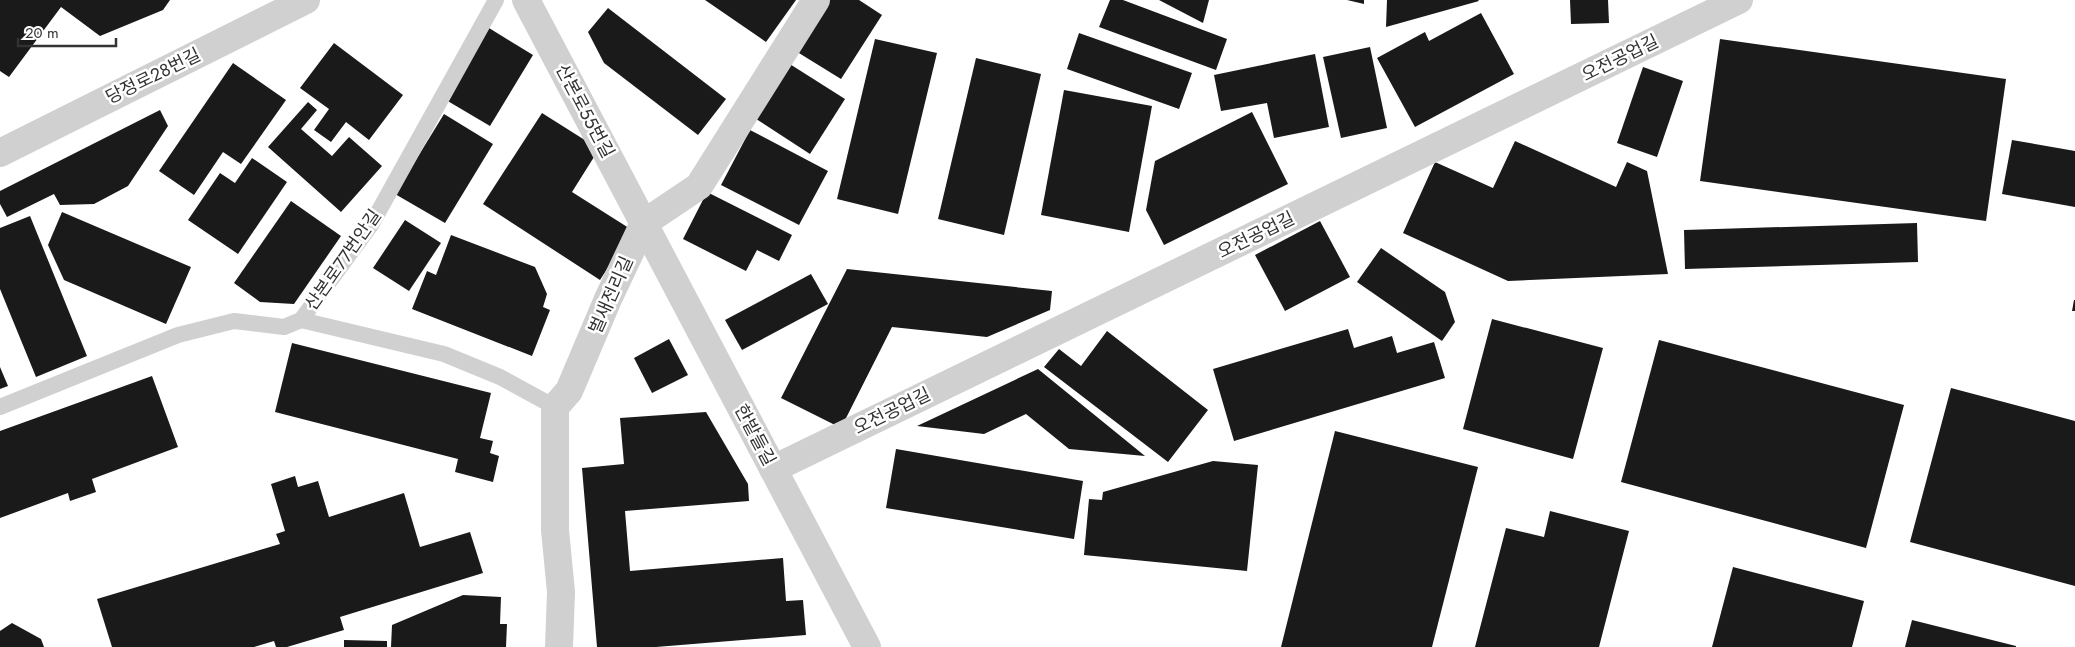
<svg xmlns="http://www.w3.org/2000/svg" width="2075" height="647" viewBox="0 0 2075 647" font-family="Jost,'Noto Sans KR',sans-serif">
	<rect width="100%" height="100%" fill="#fff"/>
	<g fill="#1a1a1a">
		<path d="M0,0H170L163,10L100,36L61,7L9,77L0,71Z"/>
		<path d="M705,0H796L766,42Z"/>
		<path d="M826,0H859L882,15L841,79L794,50Z"/>
		<path d="M1110,0H1123L1227,39L1216,70L1099,27Z"/>
		<path d="M1159,0H1209L1203,23Z"/>
		<path d="M1347,0H1364V4Z"/>
		<path d="M1387,0H1478L1479,1L1386,27Z"/>
		<path d="M1570,0H1608L1609,23L1571,24Z"/>
		<path d="M608,8L726,99L698,135L604,63L588,32Z"/>
		<path d="M1481,13L1514,74L1415,127L1377,58L1425,32L1429,41Z"/>
		<path d="M489,28L533,55L490,126L446,100Z"/>
		<path d="M1079,33L1192,73L1179,109L1067,69Z"/>
		<path d="M875,39L937,53L898,214L837,199Z"/>
		<path d="M1720,39L2006,79L1986,221L1700,181Z"/>
		<path d="M334,43L403,95L369,140L346,122L331,142L314,130L329,109L300,88Z"/>
		<path d="M1370,47L1387,128L1341,138L1323,57Z"/>
		<path d="M1315,54L1329,127L1274,138L1267,103L1221,111L1214,75Z"/>
		<path d="M976,58L1041,74L1004,235L938,219Z"/>
		<path d="M785,61L845,99L810,154L750,115Z"/>
		<path d="M233,63L286,100L241,164L223,152L194,195L159,171Z"/>
		<path d="M1643,67L1683,81L1657,157L1617,143Z"/>
		<path d="M1064,90L1152,106L1129,232L1041,215Z"/>
		<path d="M308,102L317,110L301,129L332,156L349,137L382,166L341,212L268,147Z"/>
		<path d="M160,110L168,126L128,186L94,204L60,205L54,194L7,217L0,204V191Z"/>
		<path d="M1252,112L1288,184L1164,245L1146,210L1155,161Z"/>
		<path d="M542,113L599,149L572,192L632,230L600,280L483,204Z"/>
		<path d="M444,114L493,144L445,223L395,194Z"/>
		<path d="M750,130L828,171L799,225L721,185Z"/>
		<path d="M2012,140L2075,151V207L2002,194Z"/>
		<path d="M1515,141L1616,187L1627,162L1647,171L1668,274L1508,281L1403,233L1435,162L1493,188Z"/>
		<path d="M252,158L287,182L238,254L188,220L220,173L235,183Z"/>
		<path d="M707,192L792,235L779,261L757,250L746,271L683,239Z"/>
		<path d="M291,201L341,236L294,304L260,302L234,283Z"/>
		<path d="M62,212L191,267L166,324L64,280L48,245Z"/>
		<path d="M30,216L87,356L36,377L0,289V228Z"/>
		<path d="M405,220L441,243L409,291L373,268Z"/>
		<path d="M1320,221L1350,277L1285,311L1255,255Z"/>
		<path d="M1917,223L1918,262L1685,269L1684,230Z"/>
		<path d="M451,235L535,267L547,294L543,307L550,310L532,356L412,309L427,271L436,275Z"/>
		<path d="M1381,248L1445,292L1455,322L1442,341L1357,282Z"/>
		<path d="M847,269L1052,291L1050,310L987,337L892,327L841,428L781,398Z"/>
		<path d="M811,274L828,304L742,350L725,320Z"/>
		<path d="M2074,300H2075V311H2072Z"/>
		<path d="M1492,319L1603,348L1573,459L1463,429Z"/>
		<path d="M1348,329L1354,348L1392,336L1397,353L1434,342L1445,378L1234,441L1213,369Z"/>
		<path d="M1107,331L1208,410L1168,462L1044,367L1059,349L1081,366Z"/>
		<path d="M669,339L688,375L652,393L634,358Z"/>
		<path d="M1659,340L1904,405L1866,548L1621,482Z"/>
		<path d="M292,343L491,393L480,438L493,441L490,453L499,456L493,482L455,472L458,459L275,412Z"/>
		<path d="M0,367L8,386L0,389Z"/>
		<path d="M1038,369L1145,456L1069,449L1026,414L984,434L917,426Z"/>
		<path d="M152,376L178,447L92,479L96,492L70,501L68,493L0,518V431Z"/>
		<path d="M1951,388L2075,421V586L1910,542Z"/>
		<path d="M706,412L748,484L749,501L625,511L630,571L783,558L786,601L803,600L806,635L656,647H597L582,468L624,464L620,418Z"/>
		<path d="M1335,431L1478,467L1432,647H1281Z"/>
		<path d="M896,449L1083,481L1074,539L886,508Z"/>
		<path d="M1213,461L1258,465L1247,571L1084,555L1089,499L1102,500L1103,492Z"/>
		<path d="M295,476L298,487L318,481L329,517L404,493L420,547L470,532L483,573L340,617L344,630L287,647H276L274,641L254,647H112L97,599L280,544L276,534L285,531L271,484Z"/>
		<path d="M1550,511L1629,531L1599,647H1475L1506,528L1544,537Z"/>
		<path d="M1733,567L1864,601L1852,647H1712Z"/>
		<path d="M463,595L501,597L500,624H507L506,647H391L392,625Z"/>
		<path d="M1912,620L2016,646V647H1905Z"/>
		<path d="M12,623L41,639L44,647H0V631Z"/>
		<path d="M344,640L387,641V647H344Z"/>
	</g>
	<g fill="none" stroke-linecap="round" stroke-linejoin="round">
		<g stroke="#d0d0d0" stroke-width="16">
			<path d="M301,320L444,354L500,377L555,407"/>
			<path d="M0,407L178,335L234,321L284,327L301,320L371,225L496,0"/>
		</g>
		<g stroke="#d0d0d0" stroke-width="28">
			<path d="M526,0L867,647"/>
			<path d="M0,153L306,0"/>
			<path d="M773,469L1739,0"/>
			<path d="M559,647L561,592L555,530V407L569,391L608,299L644,223L699,186L816,0"/>
		</g>
	</g>
	<g text-anchor="middle" stroke-width="5" stroke-linejoin="round" paint-order="stroke">
		<g font-size="18" fill="#333" stroke="#fff">
			<text transform="translate(1620 58) rotate(-26)" y="6">오전공업길</text>
			<text transform="translate(153 76) rotate(-26)" y="6">당정로28번길</text>
			<text transform="translate(585 111) rotate(62)" y="6">산본로55번길</text>
			<text transform="translate(1256 235) rotate(-26)" y="6">오전공업길</text>
			<text transform="translate(343 260) rotate(-55)" y="6">산본로77번안길</text>
			<text transform="translate(611 295) rotate(-66)" y="6">벌새전리길</text>
			<text transform="translate(892 411) rotate(-26)" y="6">오전공업길</text>
			<text transform="translate(755 435) rotate(62)" y="6">한밭들길</text>
		</g>
	</g>
	<path d="M18 38v8h98v-8" fill="none" stroke="#333333" stroke-width="2.5"/>
	<text x="25" y="38" font-size="15" fill="#333333" stroke="#ffffff" stroke-width="4" paint-order="stroke">20 m</text>
</svg>
